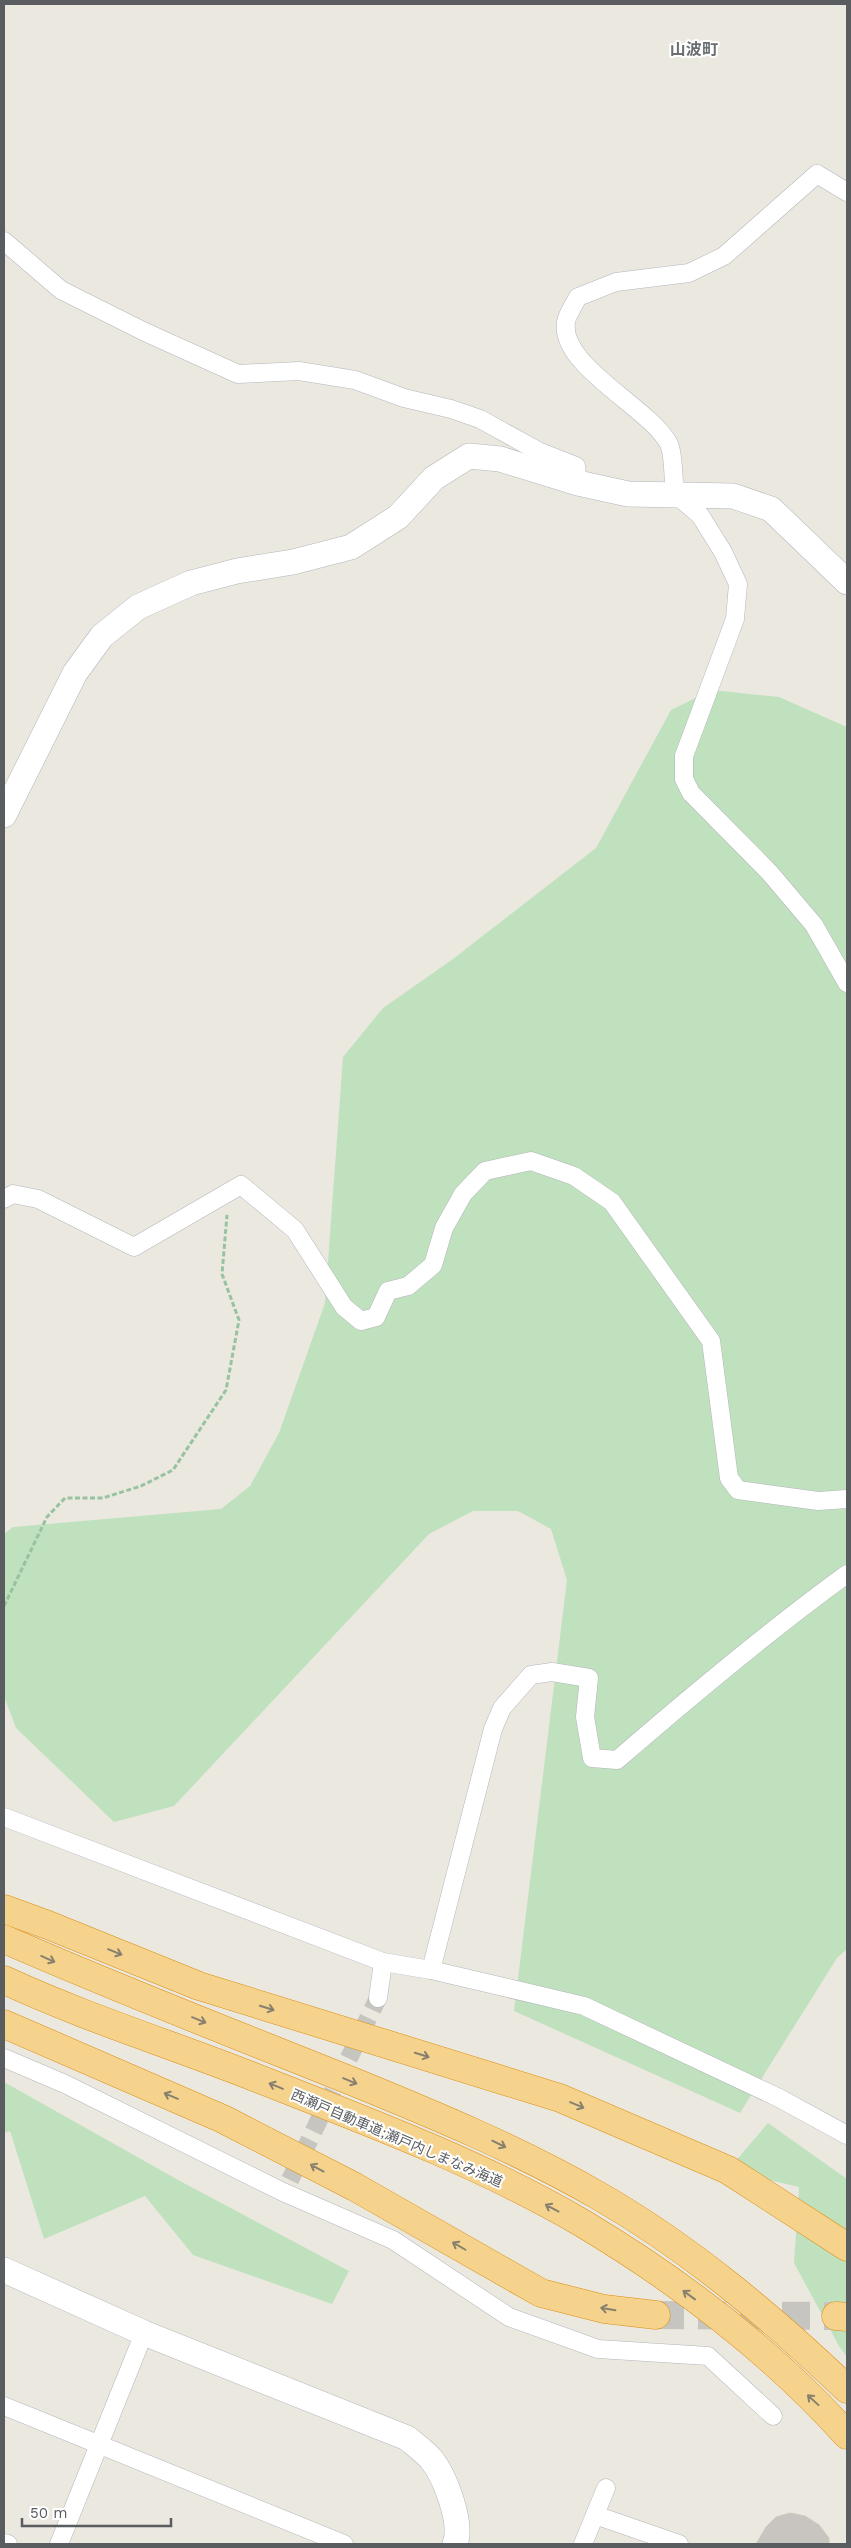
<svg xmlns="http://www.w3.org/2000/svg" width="851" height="2548" viewBox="0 0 851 2548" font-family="'Work Sans','Noto Sans JP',sans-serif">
	<rect width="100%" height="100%" fill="#ebe8e0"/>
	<g fill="#c0e1be">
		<path d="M712,690L779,697L847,727V1949L837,1958L740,2113L514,2011L567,1580L551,1529L518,1511H473L429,1534L174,1806L114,1822L16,1728L4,1696V1534L13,1527L221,1509L250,1486L279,1433L325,1303L343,1057L383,1008L453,959L596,848L671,710Z"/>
		<path d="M4,2082L180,2181L349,2271L332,2304L193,2255L145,2196L44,2239L10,2131L4,2133Z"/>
		<path d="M768,2123L847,2179V2357L839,2346L794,2263L799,2187L728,2170Z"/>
	</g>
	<path fill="#c8c5c0" stroke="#cfc9bf" d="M790,2513L805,2516L819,2525L829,2538V2544H756L766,2527L776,2517Z"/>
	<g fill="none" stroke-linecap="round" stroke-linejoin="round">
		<path stroke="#c6c5c0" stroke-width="18" stroke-dasharray="18 9" stroke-linecap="butt" d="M290,2180L378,1998"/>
		<path stroke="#c6c5c0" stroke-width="28" stroke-dasharray="28 14" stroke-linecap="butt" d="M656,2315L836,2316"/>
		<defs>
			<g id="street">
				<path d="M847,192L817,174L724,256L689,273L616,282L578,297C574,304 570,311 567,318C553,363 650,407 669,444C674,455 673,481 675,494L700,515L723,552L738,584L735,619L684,756V779L691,793L770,873L814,925L847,983"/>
				<path d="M4,241L61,290L145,332L238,374L299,371L355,380L404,398L451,409L480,419L538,451L576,466L578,483"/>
				<path d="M4,1199L13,1194L38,1199L134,1247L241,1185L295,1230L344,1307L361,1321L376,1317L388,1291L408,1286L433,1265L444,1228L463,1194L485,1171L531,1161L574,1176L612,1202L711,1341L729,1478L738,1490L818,1501L847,1499"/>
				<path d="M4,1817L383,1962L431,1970L584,2006L779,2098L847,2135"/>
				<path d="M431,1970L493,1729L502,1708L531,1675L552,1672L589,1678L585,1717L592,1758L617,1760C691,1696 767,1632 847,1574"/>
				<path d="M378,1998L383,1962"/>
				<path d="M4,2058L65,2084L283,2192L393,2240L509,2317L598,2349L708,2356L773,2416"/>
				<path d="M4,2406L344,2544"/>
				<path d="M595,2515L679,2544"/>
				<path d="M4,2543L8,2544"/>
				<path d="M59,2544L144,2333"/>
				<path d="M583,2544L606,2488"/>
			</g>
			<g id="secondary">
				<path d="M4,815L75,673L102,636L138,607L191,583L237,571L293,562L351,547L398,517L434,478L469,456L500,459L578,483L628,494L733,496L771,509L847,582"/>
				<path d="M4,2270L144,2333L407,2438C414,2444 424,2451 431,2459C445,2476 463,2523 455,2544"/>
			</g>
			<g id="highway">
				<path d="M4,1909L48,1925L199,1986L560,2098L728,2170L847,2247"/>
				<path d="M4,1939C118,1989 234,2034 349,2080C435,2115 519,2150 599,2196C691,2249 771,2317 847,2389"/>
				<path d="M4,1980C84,2017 167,2043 249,2075C361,2119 478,2162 582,2223C679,2281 771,2351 847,2435"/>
				<path d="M4,2024L223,2119L355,2187L541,2293L604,2309L656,2315"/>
				<path d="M836,2316L847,2317"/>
			</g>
		</defs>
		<use href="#street" stroke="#b3b6ba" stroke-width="19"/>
		<use href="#secondary" stroke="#b2b6ba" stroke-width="26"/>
		<use href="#highway" stroke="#dc8d0f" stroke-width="29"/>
		<path stroke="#98c2a0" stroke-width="3" stroke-dasharray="5 2.5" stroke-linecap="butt" d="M4,1606L47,1517L65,1498H103L141,1486L173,1470L226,1390L239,1320L222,1274L227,1215"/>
		<use href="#street" stroke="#fff" stroke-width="18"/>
		<use href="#secondary" stroke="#fff" stroke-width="25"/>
		<use href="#highway" stroke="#f5d38d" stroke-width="28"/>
	</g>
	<defs><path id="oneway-shaft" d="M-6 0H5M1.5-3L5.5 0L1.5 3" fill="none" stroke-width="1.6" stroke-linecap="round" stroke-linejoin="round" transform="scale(1.25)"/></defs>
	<g stroke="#88806e">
		<use href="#oneway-shaft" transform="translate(115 1952) rotate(22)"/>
		<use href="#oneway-shaft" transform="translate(48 1959) rotate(24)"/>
		<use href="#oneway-shaft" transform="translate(267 2008) rotate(17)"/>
		<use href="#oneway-shaft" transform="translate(199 2020) rotate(22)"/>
		<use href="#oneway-shaft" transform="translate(422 2055) rotate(17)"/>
		<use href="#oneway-shaft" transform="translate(350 2081) rotate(22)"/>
		<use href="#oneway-shaft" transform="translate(276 2086) rotate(-158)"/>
		<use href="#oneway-shaft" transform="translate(171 2096) rotate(-157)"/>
		<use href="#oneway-shaft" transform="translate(577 2105) rotate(23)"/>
		<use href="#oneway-shaft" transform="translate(499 2144) rotate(26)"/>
		<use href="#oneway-shaft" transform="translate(317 2168) rotate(-152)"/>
		<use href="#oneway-shaft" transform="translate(552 2208) rotate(-152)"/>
		<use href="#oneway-shaft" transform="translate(459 2246) rotate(-150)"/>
		<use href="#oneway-shaft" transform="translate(689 2295) rotate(-144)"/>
		<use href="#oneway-shaft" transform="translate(608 2309) rotate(-171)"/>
		<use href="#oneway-shaft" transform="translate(813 2400) rotate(-137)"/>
	</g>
	<g text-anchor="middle" stroke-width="4" stroke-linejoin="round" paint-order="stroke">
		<g font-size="14" fill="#595d60" stroke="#fff">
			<text transform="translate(397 2138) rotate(23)" y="5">西瀬戸自動車道;瀬戸内しまなみ海道</text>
		</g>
		<g font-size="16" font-weight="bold" fill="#6a6f72" stroke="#fff">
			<text x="694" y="55">山波町</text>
		</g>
	</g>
	<rect width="851" height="2548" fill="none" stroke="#595d60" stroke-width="10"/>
	<path d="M22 2518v8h149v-8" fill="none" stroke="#595d60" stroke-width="2.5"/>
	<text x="30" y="2518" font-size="15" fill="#595d60" stroke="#ffffff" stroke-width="4" paint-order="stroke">50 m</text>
</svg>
